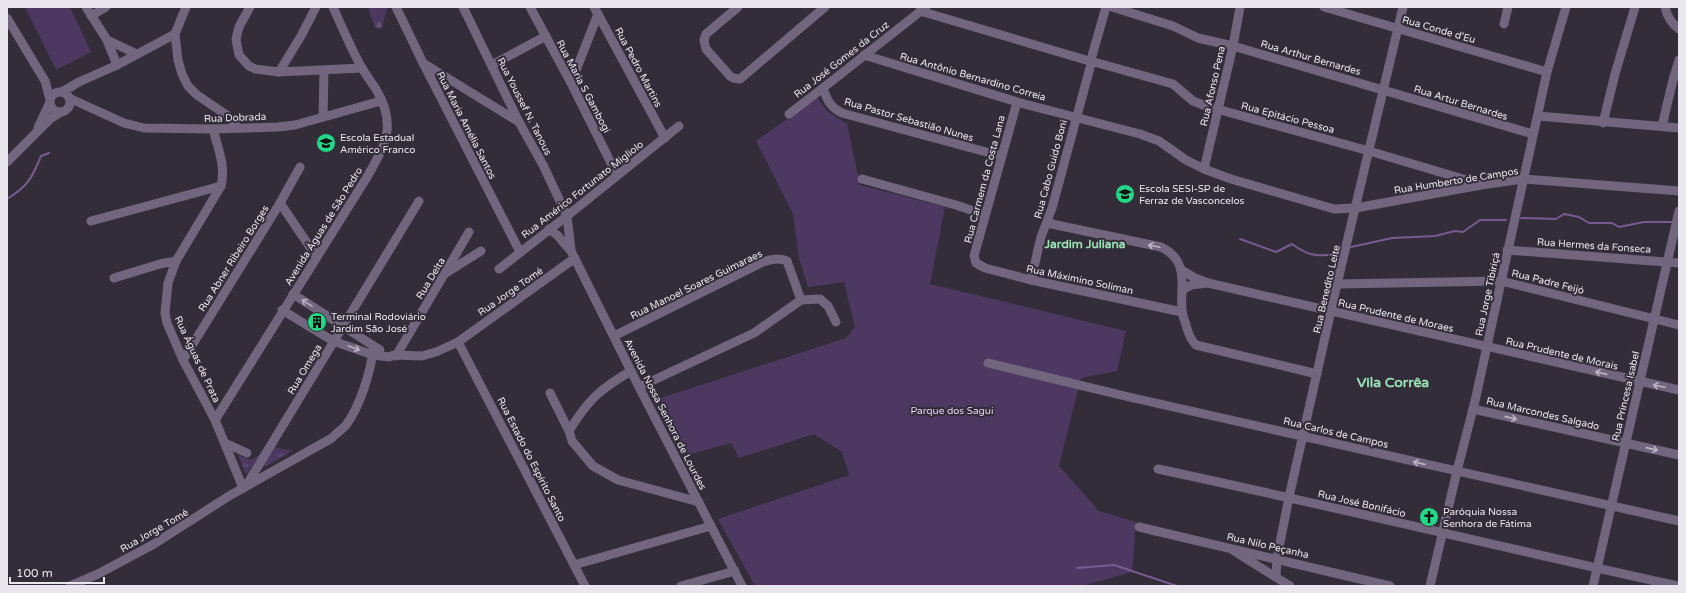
<svg xmlns="http://www.w3.org/2000/svg" width="1686" height="593" viewBox="0 0 1686 593" font-family="'Varela Round',sans-serif">
	<defs>
		<pattern id="grass-tufts" width="24" height="20" patternUnits="userSpaceOnUse"><rect width="24" height="20" fill="#4d3862"/><path d="M3 7l-1-3M5 7V3M7 7l1-3M15 17l-1-3M17 17v-4M19 17l1-3" fill="none" stroke="#675579"/></pattern>
		<pattern id="forest-firs" width="22" height="20" patternUnits="userSpaceOnUse"><rect width="22" height="20" fill="#4d3862"/><path d="M5 1l3.5 6h-7zM16 11l3.5 6h-7z" fill="#675579"/></pattern>
	</defs>
	<rect width="100%" height="100%" fill="#332d39"/>
	<g fill="url(#grass-tufts)">
		<path d="M275,447L281,449L293,450L266,466L264,464Z"/>
		<path d="M238,455L250,460L260,455L246,474Z"/>
	</g>
	<path fill="url(#forest-firs)" d="M368,7H387L382,29L375,28Z"/>
	<g fill="#4d3862">
		<path d="M25,7H70L91,52L56,70Z"/>
		<path d="M817,98L828,112L847,124L860,185L945,207L930,284L1126,331L1117,371L1081,378L1059,466L1099,511L1136,522L1132,572L1082,586H755L718,519L849,475L842,452L814,434L739,458L731,443L684,456L658,399L846,338L855,327L844,282L808,287L799,258L793,214L756,141Z"/>
	</g>
	<g fill="none" stroke-linecap="round" stroke-linejoin="round">
		<g stroke="#775b91" stroke-width="2">
			<path d="M7,199C28,186 32,178 41,156L49,153"/>
			<path d="M1521,218L1556,219L1564,214L1579,217L1589,223H1612L1619,227L1644,222H1671"/>
			<path d="M1240,239L1276,252L1292,244C1307,255 1316,257 1335,254"/>
			<path d="M1351,247L1392,238L1435,236L1455,231L1463,232L1480,220H1506"/>
			<path d="M1077,568L1114,565L1177,586"/>
		</g>
		<g stroke="#71667e" stroke-width="9">
			<path d="M86,7L107,40L117,65"/>
			<path d="M186,7L175,34L178,60L182,74L188,86L197,95L228,116L238,128"/>
			<path d="M250,7L239,27L236,39L239,55L249,66L255,69L279,72L362,68"/>
			<path d="M396,7L423,63L520,252"/>
			<path d="M463,7L519,122L543,165L567,216L571,250"/>
			<path d="M530,7L571,83L617,175"/>
			<path d="M594,7L665,138"/>
			<path d="M738,7L706,34L704,40L706,49L730,76L733,78L740,79L825,7"/>
			<path d="M1112,7L1173,26L1198,38L1233,46L1533,134"/>
			<path d="M1324,7L1547,72"/>
			<path d="M1665,7C1667,17 1671,23 1679,29"/>
			<path d="M920,11L1086,60"/>
			<path d="M91,16L106,7"/>
			<path d="M7,18L45,81L50,99"/>
			<path d="M1504,24L1508,7"/>
			<path d="M107,40L137,54"/>
			<path d="M864,55L1017,102L1140,134L1159,141L1186,160L1204,169L1231,179L1334,209L1356,208L1481,185L1523,179L1679,191"/>
			<path d="M1092,56L1106,7"/>
			<path d="M1094,62L1173,84L1193,101L1206,106L1369,151L1480,184"/>
			<path d="M423,63L519,122"/>
			<path d="M492,65L546,36"/>
			<path d="M279,72L301,36L316,7"/>
			<path d="M571,83L598,14"/>
			<path d="M823,88C827,100 830,107 842,113L1001,156"/>
			<path d="M62,92L79,82L117,65L175,34"/>
			<circle cx="60" cy="102" r="10"/>
			<path d="M69,98L124,123L144,128L213,129L278,127L295,125L381,101"/>
			<path d="M1017,102L974,256L976,263L985,268L1031,280L1182,312"/>
			<path d="M789,114L823,88L926,7"/>
			<path d="M1538,116L1679,128"/>
			<path d="M323,117L324,71"/>
			<path d="M1603,123L1615,74L1635,7"/>
			<path d="M1662,126L1673,80L1679,60"/>
			<path d="M38,128L50,102"/>
			<path d="M213,129C218,148 226,167 221,186L176,261L168,283L165,313L167,323L183,360L215,420L243,488"/>
			<path d="M7,162L50,119L61,112"/>
			<path d="M1204,169L1233,46L1240,7"/>
			<path d="M862,179L956,205L985,215"/>
			<path d="M280,203L316,256"/>
			<path d="M91,221L221,186"/>
			<path d="M1047,223L1161,247C1190,261 1180,285 1182,310C1182,315 1185,321 1186,325C1188,333 1190,339 1196,345L1317,374"/>
			<path d="M549,229L557,235L571,251L639,387L742,586"/>
			<path d="M1507,250L1679,263"/>
			<path d="M499,269L567,216L679,126"/>
			<path d="M1181,270L1195,278L1208,283L1679,390"/>
			<path d="M446,273L481,251"/>
			<path d="M114,278L160,264L176,261"/>
			<path d="M1031,280L1041,237L1052,208L1091,64"/>
			<path d="M1337,284L1501,281L1679,325"/>
			<path d="M1182,290L1191,285L1207,283"/>
			<path d="M293,294L380,350"/>
			<path d="M801,300L820,299L828,306L836,322"/>
			<path d="M282,310L333,341L373,355L389,357L394,355L422,356L436,352L458,342L575,258"/>
			<path d="M614,336L763,262C771,259 779,257 787,261L801,300"/>
			<path d="M458,342L585,586"/>
			<path d="M396,356L469,232"/>
			<path d="M183,360L280,203L300,167"/>
			<path d="M988,363L1129,397L1679,521"/>
			<path d="M639,387L754,333L801,300"/>
			<path d="M550,393L569,431L572,441L593,466L618,480L699,502"/>
			<path d="M1473,409L1679,455"/>
			<path d="M215,420L367,177C386,144 397,125 376,89C371,82 366,75 362,68C351,49 342,27 333,7"/>
			<path d="M569,431C588,400 600,389 631,371"/>
			<path d="M225,443L247,453"/>
			<path d="M1158,469C1332,506 1505,548 1678,586"/>
			<path d="M246,486L419,201"/>
			<path d="M1139,527L1390,586"/>
			<path d="M1234,551L1290,586"/>
			<path d="M574,565L711,526"/>
			<path d="M1276,576L1277,558L1289,497L1337,284L1403,7"/>
			<path d="M70,586L98,574L154,544L229,496L332,438C336,433 342,430 346,425C361,405 370,372 374,348"/>
			<path d="M681,586L735,571"/>
			<path d="M1430,586L1457,471L1475,401L1547,72L1566,7"/>
			<path d="M1593,586L1679,211"/>
		</g>
	</g>
	<defs><path id="oneway-shaft" d="M-6 0H5M1.5-3L5.5 0L1.5 3" fill="none" stroke-width="1.6" stroke-linecap="round" stroke-linejoin="round"/></defs>
	<g stroke="#bab3c1">
		<use href="#oneway-shaft" transform="translate(1154 246) rotate(-168)"/>
		<use href="#oneway-shaft" transform="translate(307 303) rotate(-148)"/>
		<use href="#oneway-shaft" transform="translate(354 348) rotate(20)"/>
		<use href="#oneway-shaft" transform="translate(1601 373) rotate(-167)"/>
		<use href="#oneway-shaft" transform="translate(1659 386) rotate(-168)"/>
		<use href="#oneway-shaft" transform="translate(1511 418) rotate(13)"/>
		<use href="#oneway-shaft" transform="translate(1652 449) rotate(13)"/>
		<use href="#oneway-shaft" transform="translate(1419 463) rotate(-167)"/>
	</g>
	<defs>
		<symbol id="school-disc" viewBox="-11 -11 22 22"><circle r="9.5" fill="#22d887" stroke="#332d39"/><path d="M0-5L7-2L0 1L-7-2ZM-4 1L0 2.5L4 1V4Q0 6-4 4Z" fill="#111"/></symbol>
		<symbol id="building-disc" viewBox="-11 -11 22 22"><circle r="9.5" fill="#22d887" stroke="#332d39"/><path d="M-4-6H4V6H1V3H-1V6H-4ZM-2.5-4.3h1.7v1.8h-1.7ZM.8-4.3h1.7v1.8H.8ZM-2.5-1h1.7V.8h-1.7ZM.8-1h1.7V.8H.8Z" fill="#111"/></symbol>
		<symbol id="church-disc" viewBox="-11 -11 22 22"><circle r="9.5" fill="#22d887" stroke="#332d39"/><path d="M-1.2-6h2.4v3.5h3.3v2.4h-3.3V6h-2.4V-.1h-3.3v-2.4h3.3Z" fill="#111"/></symbol>
	</defs>
	<g fill-rule="evenodd">
		<use href="#school-disc" x="315" y="132" width="22" height="22"/>
		<use href="#school-disc" x="1114" y="183" width="22" height="22"/>
		<use href="#building-disc" x="306" y="311" width="22" height="22"/>
		<use href="#church-disc" x="1418" y="506" width="22" height="22"/>
	</g>
	<g text-anchor="middle" stroke-width="4" stroke-linejoin="round" paint-order="stroke">
		<g font-size="10" fill="#eae6ee" stroke="#332d39">
			<text transform="translate(1439 29) rotate(16)" y="4">Rua Conde d'Eu</text>
			<text transform="translate(1311 57) rotate(16)" y="4">Rua Arthur Bernardes</text>
			<text transform="translate(841 59) rotate(-38)" y="4">Rua José Gomes da Cruz</text>
			<text transform="translate(639 67) rotate(62)" y="4">Rua Pedro Martins</text>
			<text transform="translate(973 76) rotate(16)" y="4">Rua Antônio Bernardino Correia</text>
			<text transform="translate(584 86) rotate(62)" y="4">Rua Maria S Gambogi</text>
			<text transform="translate(1212 86) rotate(-77)" y="4">Rua Afonso Pena</text>
			<text transform="translate(1461 102) rotate(17)" y="4">Rua Artur Bernardes</text>
			<text transform="translate(525 106) rotate(63)" y="4">Rua Youssef N. Tanous</text>
			<text transform="translate(235 117) rotate(-2)" y="4">Rua Dobrada</text>
			<text transform="translate(1288 117) rotate(15)" y="4">Rua Epitácio Pessoa</text>
			<text transform="translate(909 119) rotate(16)" y="4">Rua Pastor Sebastião Nunes</text>
			<text transform="translate(467 125) rotate(63)" y="4">Rua Maria Amélia Santos</text>
			<text transform="translate(1050 169) rotate(-75)" y="4">Rua Cabo Guido Boni</text>
			<text transform="translate(984 179) rotate(-75)" y="4">Rua Carmem da Costa Lana</text>
			<text transform="translate(1456 180) rotate(-9)" y="4">Rua Humberto de Campos</text>
			<text transform="translate(582 189) rotate(-38)" y="4">Rua Américo Fortunato Migliolo</text>
			<text transform="translate(323 226) rotate(-58)" y="4">Avenida Águas de São Pedro</text>
			<text transform="translate(1594 245) rotate(4)" y="4">Rua Hermes da Fonseca</text>
			<text transform="translate(233 258) rotate(-58)" y="4">Rua Abner Ribeiro Borges</text>
			<text transform="translate(430 278) rotate(-59)" y="4">Rua Delta</text>
			<text transform="translate(1080 279) rotate(12)" y="4">Rua Máximino Soliman</text>
			<text transform="translate(1548 281) rotate(14)" y="4">Rua Padre Feijó</text>
			<text transform="translate(696 284) rotate(-26)" y="4">Rua Manoel Soares Guimaraes</text>
			<text transform="translate(1326 289) rotate(-77)" y="4">Rua Benedito Leite</text>
			<text transform="translate(510 291) rotate(-35)" y="4">Rua Jorge Tomé</text>
			<text transform="translate(1487 294) rotate(-78)" y="4">Rua Jorge Tibiriçá</text>
			<text transform="translate(1396 315) rotate(13)" y="4">Rua Prudente de Moraes</text>
			<text transform="translate(1562 353) rotate(13)" y="4">Rua Prudente de Morais</text>
			<text transform="translate(198 359) rotate(65)" y="4">Rua Águas de Prata</text>
			<text transform="translate(304 369) rotate(-59)" y="4">Rua Omega</text>
			<text transform="translate(1625 396) rotate(-77)" y="4">Rua Princesa Isabel</text>
			<text transform="translate(1543 413) rotate(13)" y="4">Rua Marcondes Salgado</text>
			<text transform="translate(666 414) rotate(63)" y="4">Avenida Nossa Senhora de Lourdes</text>
			<text transform="translate(1336 432) rotate(13)" y="4">Rua Carlos de Campos</text>
			<text transform="translate(532 459) rotate(63)" y="4">Rua Estado do Espírito Santo</text>
			<text transform="translate(1362 503) rotate(13)" y="4">Rua José Bonifácio</text>
			<text transform="translate(154 530) rotate(-30)" y="4">Rua Jorge Tomé</text>
			<text transform="translate(1268 545) rotate(13)" y="4">Rua Nilo Peçanha</text>
		</g>
		<g font-size="10" fill="#eae6ee" stroke="#332d39" text-anchor="start">
			<text x="340" y="141">Escola Estadual<tspan x="340" dy="12">Américo Franco</tspan></text>
			<text x="1139" y="192">Escola SESI-SP de<tspan x="1139" dy="12">Ferraz de Vasconcelos</tspan></text>
			<text x="331" y="320">Terminal Rodoviário<tspan x="331" dy="12">Jardim São José</tspan></text>
			<text x="1443" y="515">Paróquia Nossa<tspan x="1443" dy="12">Senhora de Fátima</tspan></text>
		</g>
		<g font-size="10" fill="#e2d3f4" stroke="#332d39">
			<text x="952" y="414">Parque dos Sagui</text>
		</g>
		<g font-size="12" font-weight="bold" fill="#98e4b6" stroke="#332d39">
			<text x="1085" y="248">Jardim Juliana</text>
		</g>
		<g font-size="14" font-weight="bold" fill="#98e4b6" stroke="#332d39">
			<text x="1393" y="387">Vila Corrêa</text>
		</g>
	</g>
	<rect width="1686" height="593" fill="none" stroke="#eae6ee" stroke-width="16"/>
	<path d="M10 577v6h94v-6" fill="none" stroke="#eae6ee" stroke-width="2"/>
	<text x="16" y="577" font-size="12" fill="#eae6ee" stroke="#332d39" stroke-width="3" paint-order="stroke">100 m</text>
</svg>
